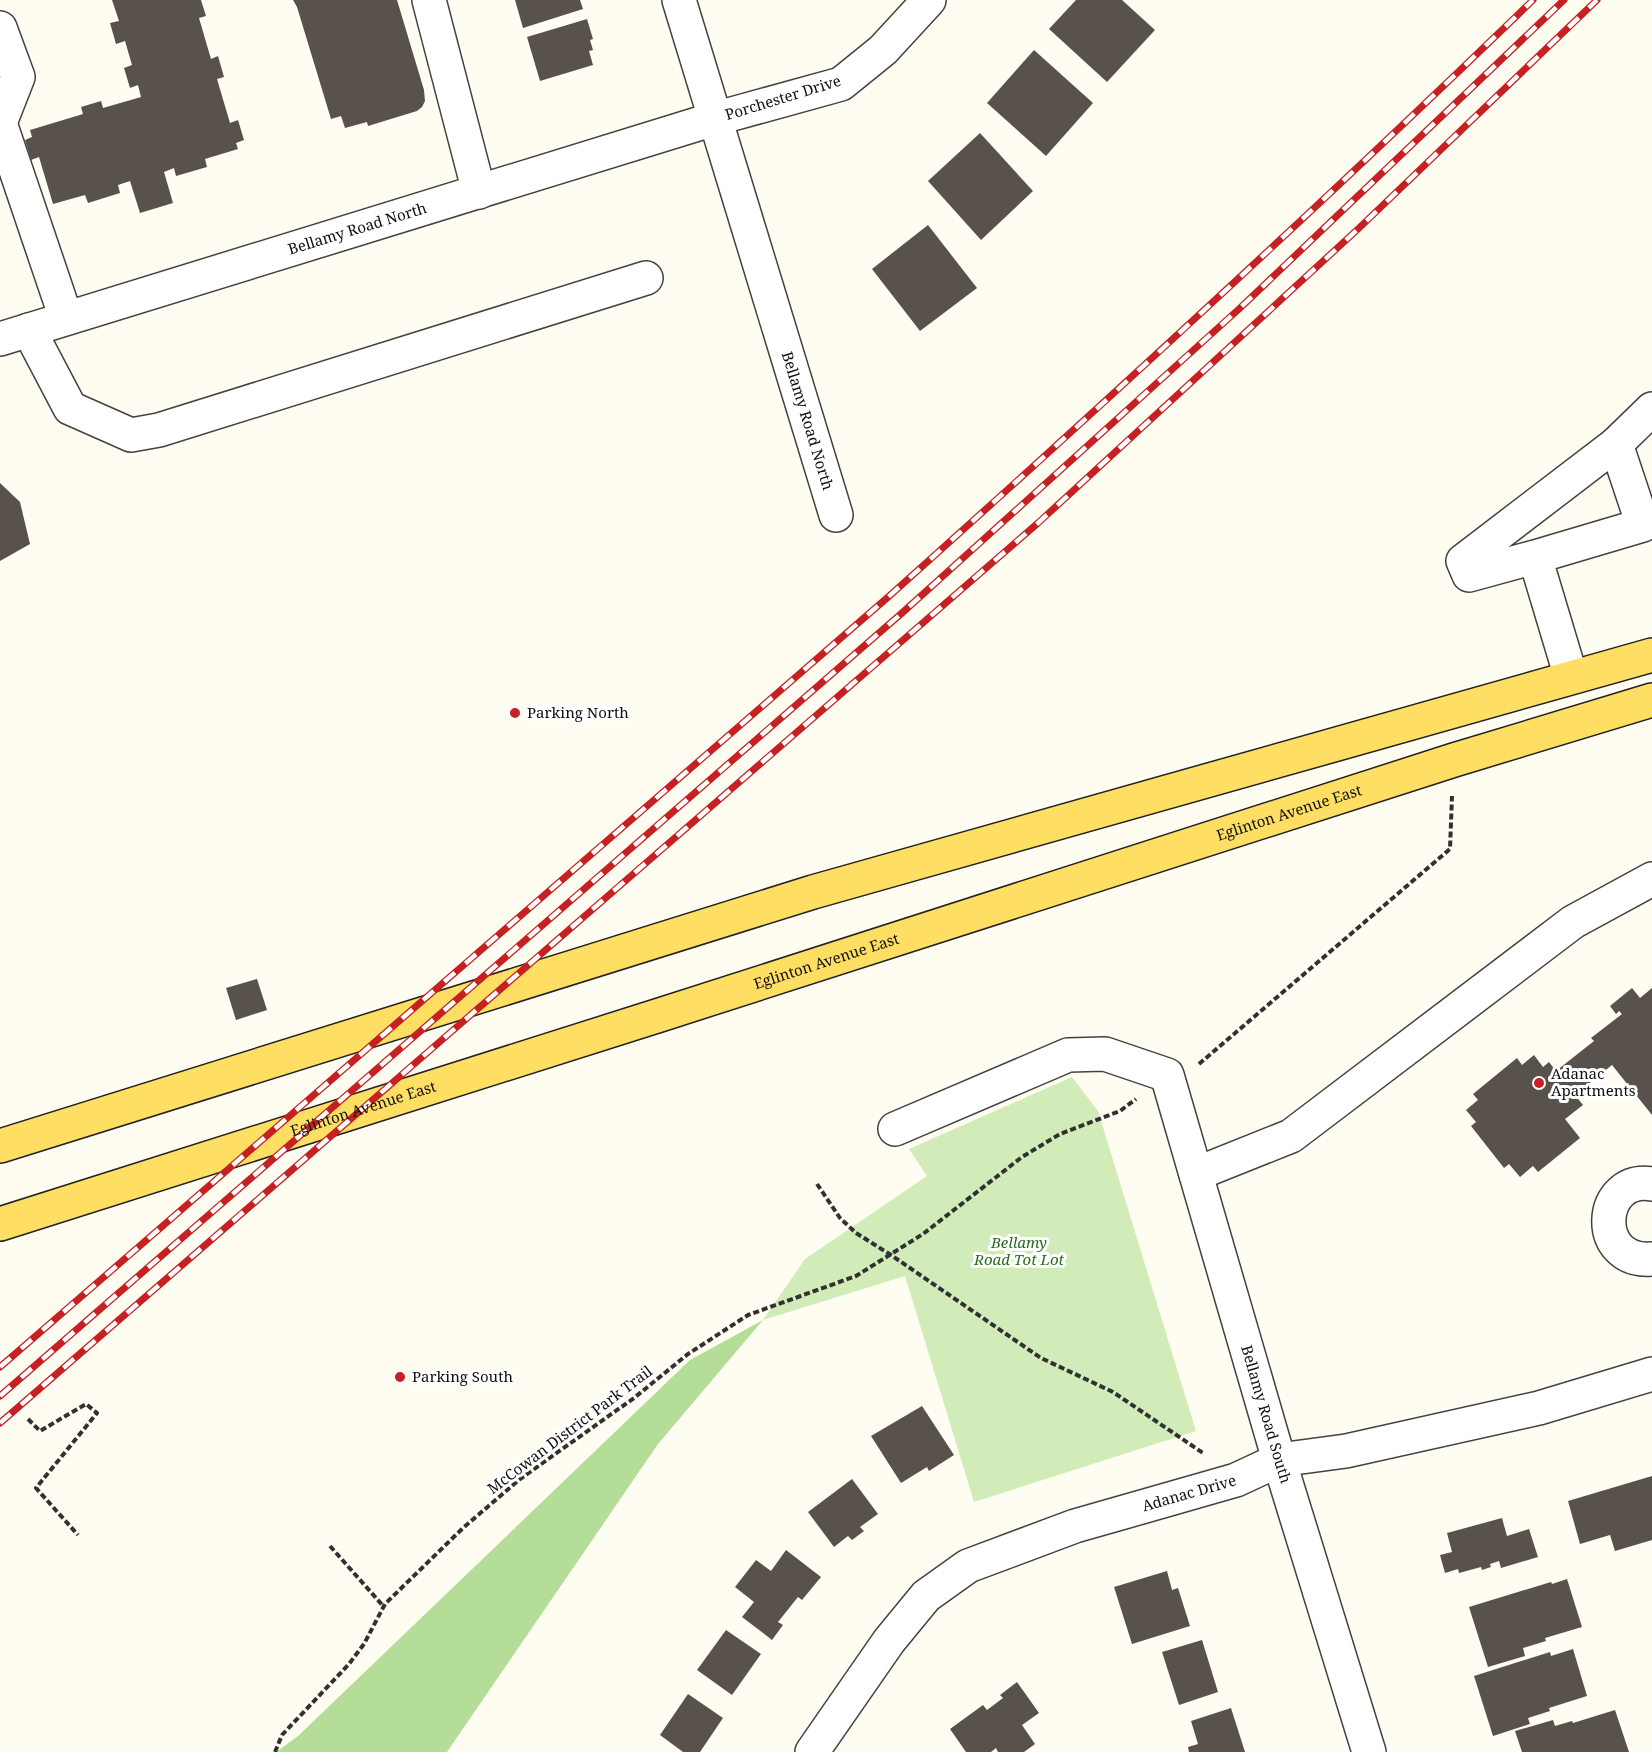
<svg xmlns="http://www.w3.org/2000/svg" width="1652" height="1752" viewBox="0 0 1652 1752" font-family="'Noto Serif',serif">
	<rect width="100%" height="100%" fill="#fffdf2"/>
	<path fill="#d1ecb9" d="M1072,1077L1098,1111L1196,1431L974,1502L905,1276L763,1320L805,1259L927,1176L909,1149Z"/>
	<path fill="#b4dd97" d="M763,1320L658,1444L447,1752H276L298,1736L690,1360Z"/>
	<g fill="#59514b">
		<path d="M112,0H201L206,16L199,18L211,59L218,56L224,77L217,79L230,123L238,120L244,140L236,143L238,149L205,159L207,167L176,176L174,168L164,172L173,203L140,213L130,181L118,185L120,193L88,203L85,195L53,204L39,157L31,160L25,140L32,137L30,130L83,114L81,107L101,101L103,108L141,97L138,85L130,88L124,68L132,65L125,41L116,44L110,23L119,21Z"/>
		<path d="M293,0H397L424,90L425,101L422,107L417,111L368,126L367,122L345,128L341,116L331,119L297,7Z"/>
		<path d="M515,0H580L583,9L523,28Z"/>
		<path d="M1076,0H1122L1155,30L1107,82L1049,29Z"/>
		<path d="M587,19L593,39L590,40L593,50L589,51L593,65L540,81L527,37Z"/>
		<path d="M1034,50L1093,103L1046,156L987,103Z"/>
		<path d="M980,133L1033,191L981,240L928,181Z"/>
		<path d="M928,225L977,288L920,331L872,269Z"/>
		<path d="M0,483L20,502L30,544L0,561Z"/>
		<path d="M257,979L267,1010L236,1020L226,988Z"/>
		<path d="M1632,988L1640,998L1652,988V1115L1612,1065L1575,1095L1583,1105L1565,1119L1580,1138L1538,1172L1533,1166L1520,1177L1509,1164L1504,1168L1471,1126L1476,1122L1466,1110L1478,1100L1473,1094L1517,1058L1522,1065L1534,1055L1543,1067L1549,1062L1556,1071L1594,1041L1591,1038L1622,1014L1619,1011L1616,1014L1610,1006Z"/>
		<path d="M922,1406L954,1455L929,1471L927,1467L901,1483L871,1436Z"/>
		<path d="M1652,1476V1540L1615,1551L1610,1535L1580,1544L1568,1501Z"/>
		<path d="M852,1479L878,1514L860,1527L864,1531L852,1540L848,1536L834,1547L808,1512Z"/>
		<path d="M1502,1518L1507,1536L1529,1529L1538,1557L1501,1568L1499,1561L1490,1564L1491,1567L1482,1570L1481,1567L1459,1573L1458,1569L1445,1573L1440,1555L1452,1552L1447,1533Z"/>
		<path d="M786,1550L821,1577L802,1600L798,1597L778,1622L783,1625L772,1640L742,1617L754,1602L735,1587L756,1560L771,1571Z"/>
		<path d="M1167,1571L1172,1590L1178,1588L1190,1626L1132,1644L1114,1587Z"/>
		<path d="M1567,1579L1582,1627L1545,1638L1546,1641L1523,1648L1525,1656L1488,1667L1469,1607L1551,1582L1552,1584Z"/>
		<path d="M726,1630L761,1654L732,1695L697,1670Z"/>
		<path d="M1202,1640L1218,1692L1179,1705L1162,1652Z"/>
		<path d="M1573,1649L1587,1696L1549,1708L1550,1711L1528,1718L1530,1724L1493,1736L1474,1676L1550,1652L1551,1656Z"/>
		<path d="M1017,1682L1039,1713L1022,1725L1035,1744L1024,1752H998L996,1748L991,1752H966L950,1729L983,1705L987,1710L1003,1698L1000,1695Z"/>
		<path d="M688,1694L723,1718L700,1752H683L660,1735Z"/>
		<path d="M1231,1708L1245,1752H1189L1188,1747L1198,1744L1191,1721Z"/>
		<path d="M1615,1710L1629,1752H1522L1515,1731L1553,1720L1555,1726L1572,1721L1573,1723Z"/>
	</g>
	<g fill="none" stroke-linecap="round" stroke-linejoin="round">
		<defs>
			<g id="minor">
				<path d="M429,0L479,192"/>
				<path id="s1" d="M679,0L836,515"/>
				<path d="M0,28L18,77L0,123"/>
				<path d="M0,123L66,318"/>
				<path d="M29,330L70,408L131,435L159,430L646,278"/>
				<path id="s2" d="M0,339L714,119L841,84L883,50L929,0"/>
				<path d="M1616,444L1652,409"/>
				<path d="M1535,557L1469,575L1463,561L1616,444L1643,525L1535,557L1571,677"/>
				<path id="s3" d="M895,1129L1068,1055L1105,1054L1167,1075L1279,1460L1369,1752"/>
				<path d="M1196,1174L1291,1136L1573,922L1652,879"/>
				<path d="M1652,1184C1597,1175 1592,1264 1652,1259"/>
				<path id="s4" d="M812,1752L889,1641L926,1596L968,1566L1075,1526L1236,1480L1279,1460L1346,1451L1539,1408L1652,1374"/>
			</g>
			<g id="major">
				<path d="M0,1146L813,892L1652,655"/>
				<path id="s5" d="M0,1224L663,1014L1454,760L1652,700"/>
			</g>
		</defs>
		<use href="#minor" stroke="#424242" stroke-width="36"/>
		<use href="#major" stroke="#202020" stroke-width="36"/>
		<g stroke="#313131" stroke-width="4" stroke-dasharray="6 3" stroke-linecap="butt">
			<path d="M1199,1064L1450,849L1452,796"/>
			<path d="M817,1184L840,1218L856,1233L891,1255L1041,1358L1113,1392L1203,1453"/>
			<path d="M28,1419L40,1431L86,1404L97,1413L36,1488L78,1535"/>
			<path d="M330,1546L384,1607"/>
			<path d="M275,1752L282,1735L349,1664L364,1644L385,1604L463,1528L520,1479L634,1398L688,1354L748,1315L856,1276L923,1234L1022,1157L1060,1134L1120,1111L1136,1099"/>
		</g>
		<use href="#minor" stroke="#fff" stroke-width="33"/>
		<use href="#major" stroke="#fede63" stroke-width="33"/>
		<defs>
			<g id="rail">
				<path d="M0,1367L887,598C1106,402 1322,204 1533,0"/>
				<path d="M0,1396L902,613L1239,309L1564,0"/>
				<path d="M0,1423L1038,523L1358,229L1597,0"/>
			</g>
		</defs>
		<use href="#rail" stroke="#c62022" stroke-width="7"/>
		<use href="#rail" stroke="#fff" stroke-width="4.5" stroke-dasharray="14" stroke-linecap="butt"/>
	</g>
	<g fill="#c62022" stroke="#fff" stroke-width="2">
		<circle cx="515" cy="713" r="6"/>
		<circle cx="1539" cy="1083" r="6"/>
		<circle cx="400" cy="1377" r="6"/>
	</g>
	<g text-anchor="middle" stroke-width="6" stroke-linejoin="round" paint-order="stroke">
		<g font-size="15" fill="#0f0f0f" stroke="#fff">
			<text transform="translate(783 98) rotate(-17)" y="5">Porchester Drive</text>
			<text dy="5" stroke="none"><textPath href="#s2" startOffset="374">Bellamy Road North</textPath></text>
			<text dy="5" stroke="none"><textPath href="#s1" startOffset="440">Bellamy Road North</textPath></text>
			<text dy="5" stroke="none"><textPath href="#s5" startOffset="1353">Eglinton Avenue East</textPath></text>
			<text dy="5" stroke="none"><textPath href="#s5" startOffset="867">Eglinton Avenue East</textPath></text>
			<text dy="5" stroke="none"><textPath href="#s5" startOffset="381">Eglinton Avenue East</textPath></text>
			<text dy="5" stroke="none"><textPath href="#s3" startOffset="644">Bellamy Road South</textPath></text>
			<text transform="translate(570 1430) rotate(-37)" y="5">McCowan District Park Trail</text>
			<text dy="5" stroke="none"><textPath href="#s4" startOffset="478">Adanac Drive</textPath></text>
		</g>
		<g font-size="15" fill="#0f0f0f" stroke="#fff" text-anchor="start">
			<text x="527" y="718">Parking North</text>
			<text x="1551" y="1079">Adanac<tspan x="1551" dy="17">Apartments</tspan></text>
			<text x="412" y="1382">Parking South</text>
		</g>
		<g font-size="15" font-style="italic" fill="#296b1c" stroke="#fff">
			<text x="1019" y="1248">Bellamy<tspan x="1019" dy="17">Road Tot Lot</tspan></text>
		</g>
	</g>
</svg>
